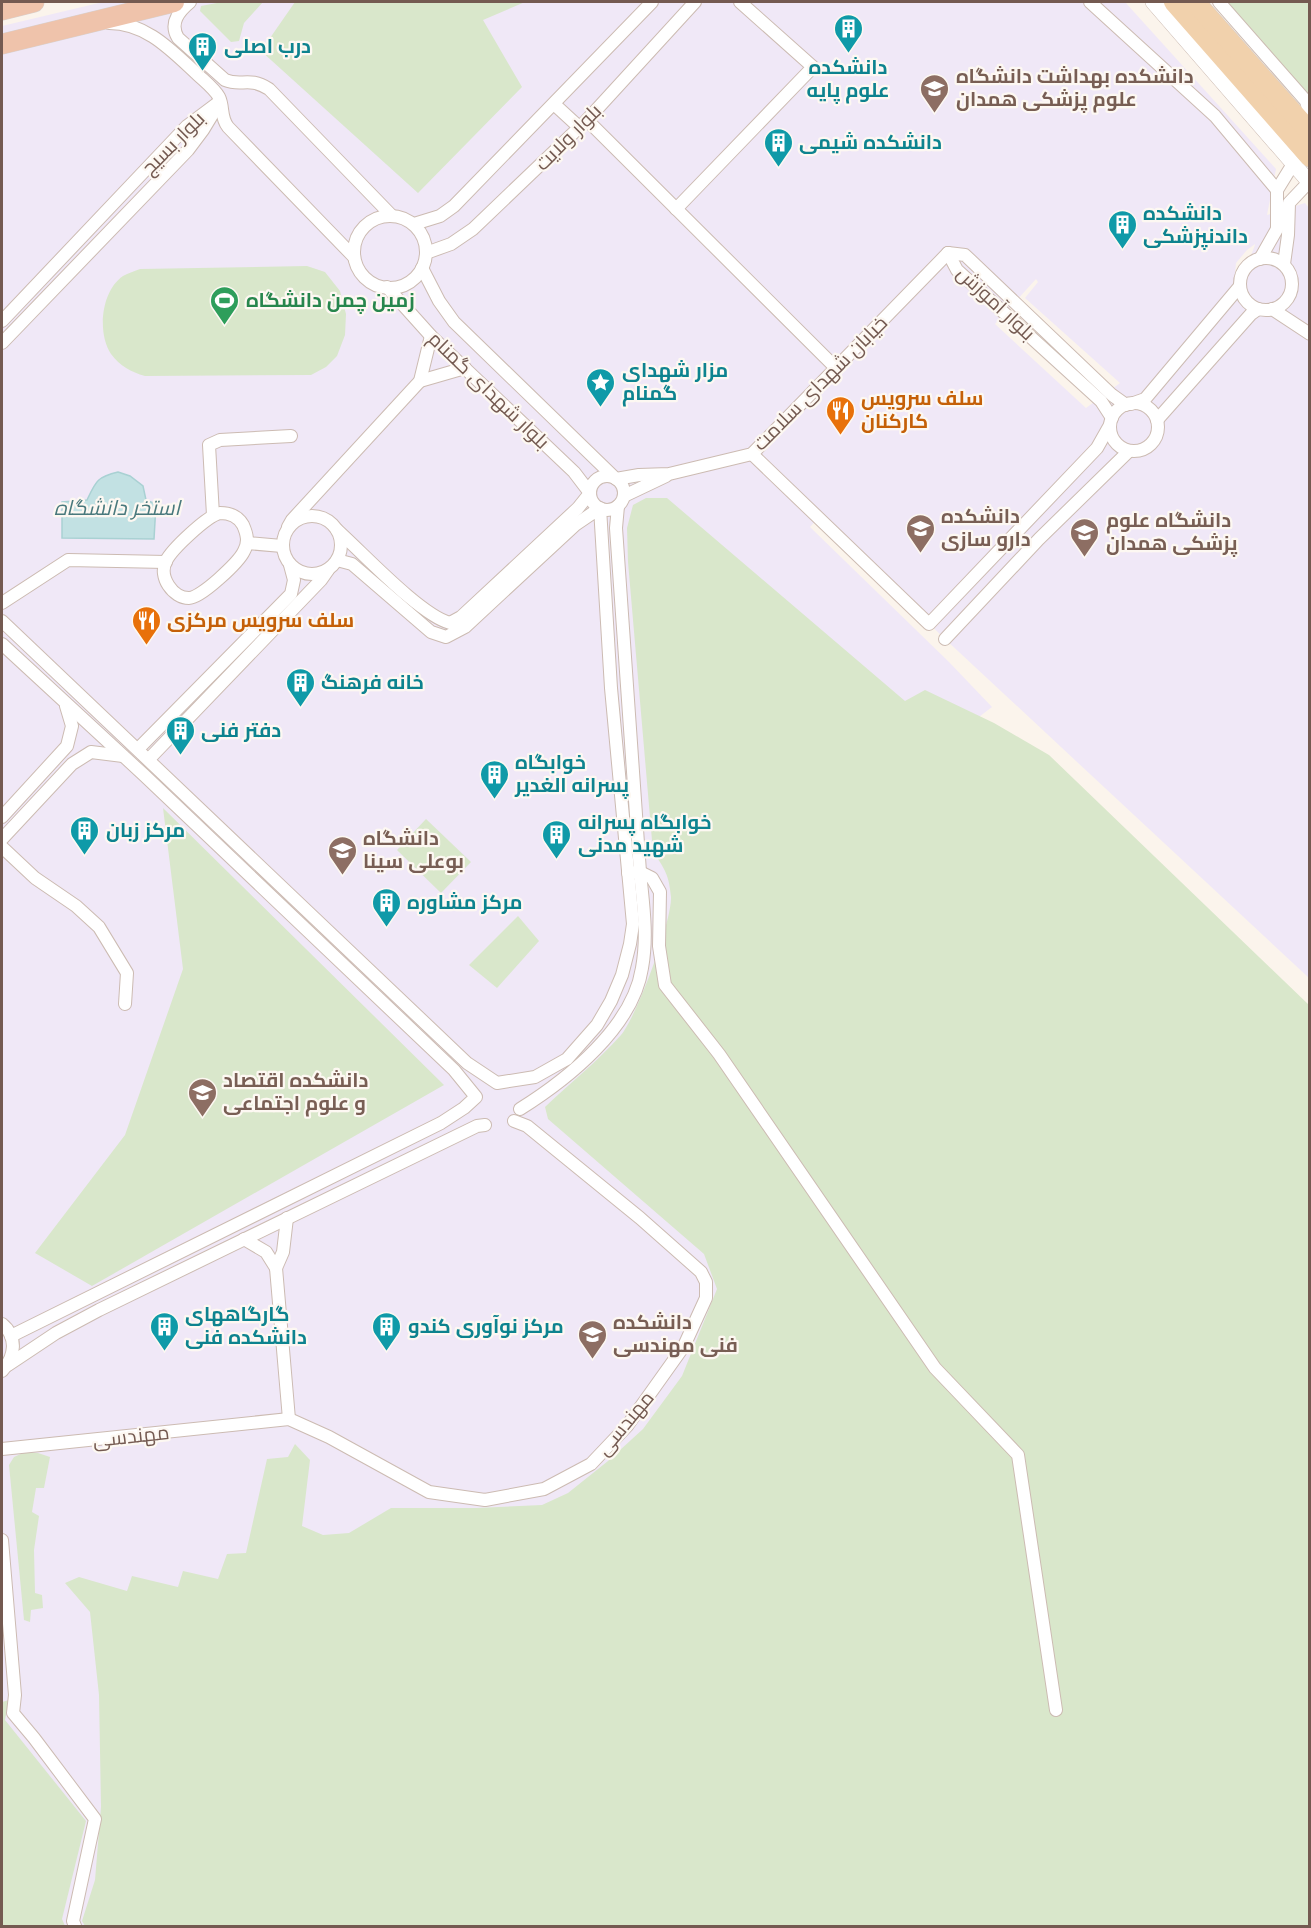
<svg xmlns="http://www.w3.org/2000/svg" width="1311" height="1928" viewBox="0 0 1311 1928" font-family="'Golos Text',Cairo,sans-serif">
	<rect width="100%" height="100%" fill="#fbf4ec"/>
	<path fill="#f0e8f7" fill-rule="evenodd" d="M103,2H1125L1276,169L1267,215L1305,203L1309,208V978L945,639L819,517L810,527L949,662L992,707L937,749L730,1181L739,1926H2V26ZM1255,244V245L1232,305L1236,263L1247,250ZM1036,279L1038,282L1025,298L1120,383L1086,408L995,324Z"/>
	<g fill="#d9e7cb">
		<path d="M222,2H263L244,23L239,41L231,42L200,11L201,6Z"/>
		<path d="M295,2H525L483,20L522,87L418,193L261,51Z"/>
		<path d="M1226,2H1309V98Z"/>
		<path d="M307,266L325,272L340,291L346,314L345,335L337,356L326,367L311,375L145,376C131,372 120,366 111,354C97,333 101,291 123,276C128,273 135,271 140,269Z"/>
		<path d="M646,498H667L905,701L925,690L994,723L1049,755L1309,1005V1926H85L82,1921L95,1880L101,1807L99,1695L90,1612L65,1583L79,1577L127,1591L132,1576L178,1587L183,1571L218,1579L227,1554L246,1553L267,1459L288,1457L295,1444L310,1460L302,1526L323,1535L349,1533L391,1508H476L542,1505L568,1493L608,1461L643,1429L682,1376L717,1289L704,1254L548,1119L545,1107C570,1083 598,1061 621,1035C637,1016 672,921 671,897C669,875 665,869 653,852L628,562L627,528L633,505Z"/>
		<path d="M163,808L444,1085L92,1286L35,1253L125,1135L183,969Z"/>
		<path d="M426,819L471,862L441,893L397,850Z"/>
		<path d="M518,916L539,941L497,988L469,965Z"/>
		<path d="M25,1452L38,1453L50,1457L44,1488H36L32,1512L39,1516L34,1550L35,1593L42,1595L43,1608L31,1610L30,1622L24,1620L9,1465L14,1457Z"/>
		<path d="M9,1700L5,1720L86,1821L62,1919L65,1926H2V1702Z"/>
	</g>
	<path fill="#c2e1e3" stroke="#a9d1d3" stroke-width="1.5" d="M118,472L130,476L143,486L146,500L156,504L154,539L62,538V502L87,500C96,481 97,477 118,472Z"/>
	<g fill="none" stroke-linecap="round" stroke-linejoin="round">
		<defs>
			<g id="minor">
				<path d="M190,2C179,11 169,23 178,38L225,80C242,87 248,76 269,89L392,216"/>
				<path d="M1090,2L1215,116L1277,190"/>
				<path d="M1219,2L1306,101L1310,115"/>
				<path d="M109,23C146,23 170,49 196,73C203,80 214,88 219,97C224,107 220,117 228,127L354,257"/>
				<path d="M554,104L579,127"/>
				<path d="M587,120L836,368"/>
				<path d="M676,209L813,67L740,2"/>
				<circle cx="390" cy="252" r="36"/>
				<path d="M414,224L440,216L454,206L652,2"/>
				<path d="M426,253L451,244L473,229L587,120L695,2"/>
				<path d="M948,253L965,255L1112,395L1126,405"/>
				<path d="M948,253L957,270L1101,401L1112,418"/>
				<circle cx="1266" cy="284" r="26"/>
				<path d="M1260,259L1277,229V190L1293,164"/>
				<path d="M1284,264L1288,235L1289,203L1309,182"/>
				<path d="M422,268L439,301L454,322L616,479L639,475L669,474L752,454L948,253"/>
				<path d="M1272,309L1310,334"/>
				<path d="M2,321L187,126L219,102"/>
				<path d="M2,343L188,150L203,130L220,102"/>
				<path d="M420,381L465,368"/>
				<circle cx="1134" cy="427" r="24"/>
				<path d="M1131,404L1145,399L1240,286"/>
				<path d="M1157,420L1251,314L1258,309"/>
				<path d="M752,454L929,624L1097,448L1110,425"/>
				<circle cx="607" cy="493" r="17"/>
				<path d="M624,496L666,476"/>
				<path d="M220,513C229,513 238,516 243,525C247,534 249,542 244,551C239,562 201,598 189,598C173,598 158,577 166,561C172,549 207,516 220,513Z"/>
				<path d="M213,515L209,445L220,440L291,436"/>
				<circle cx="312" cy="545" r="29"/>
				<path d="M288,527L292,520L420,381L431,336"/>
				<path d="M337,530C363,553 420,615 450,623L461,617L578,508L590,493L574,472L431,336L387,287"/>
				<path d="M247,543L282,546"/>
				<path d="M2,603L68,560L166,562"/>
				<path d="M2,621L467,1063L497,1083L535,1077L567,1059L597,1025L611,1001L622,975L630,944L633,924L611,688L600,508L575,525L465,627L446,637L431,632L352,564L337,560"/>
				<path d="M945,639L1039,539L1129,451"/>
				<path d="M2,644L144,775L454,1070L476,1097L464,1108L441,1123L11,1336"/>
				<path d="M138,749L291,594L294,580L290,565"/>
				<path d="M149,759L321,580L328,570"/>
				<path d="M2,817L67,746L72,726L66,706"/>
				<path d="M2,839L72,764L91,752L123,756"/>
				<path d="M2,847L35,878L76,906L99,927L127,973L125,1004"/>
				<path d="M628,873L640,872L652,878L660,892L659,946L665,985L719,1054L935,1368L1018,1455L1056,1710"/>
				<path d="M520,1109C568,1079 633,1027 642,968C648,935 643,904 640,872L616,528L618,506"/>
				<path d="M244,1239L266,1252L276,1268L283,1252L287,1218"/>
				<path d="M276,1268L289,1419"/>
				<path d="M2,1324C18,1337 15,1357 2,1371"/>
				<path d="M8,1365L56,1333L99,1310L477,1126L485,1125"/>
				<path d="M2,1449L289,1419L329,1437L429,1492L485,1500L544,1489L591,1464L627,1426L684,1346L706,1298V1282L701,1272L640,1218L527,1126L514,1121"/>
				<path d="M2,1540L15,1695L13,1713L34,1738L95,1819L73,1921L75,1926"/>
			</g>
			<path id="tertiary" d="M1153,2L1310,183"/>
			<g id="primary">
				<path d="M1174,2L1310,157"/>
				<path d="M1195,2L1310,132"/>
			</g>
			<g id="trunk">
				<path d="M2,10L34,2"/>
				<path d="M2,44L174,2"/>
			</g>
		</defs>
		<use href="#minor" stroke="#ccbbb2" stroke-width="14"/>
		<use href="#tertiary" stroke="#ccbbb2" stroke-width="16"/>
		<use href="#primary" stroke="#d8d1ce" stroke-width="21"/>
		<use href="#trunk" stroke="#d8d1ce" stroke-width="21"/>
		<use href="#minor" stroke="#fff" stroke-width="12"/>
		<use href="#tertiary" stroke="#fff" stroke-width="15"/>
		<use href="#primary" stroke="#f1d1ac" stroke-width="20"/>
		<use href="#trunk" stroke="#efc3ab" stroke-width="20"/>
	</g>
	<defs>
		<symbol id="building-pin" viewBox="-11 -11 22 30"><path d="M0 17L-7.5 6A9.5 9.5 0 1 1 7.5 6Z" fill="#0f9aa8" stroke="#fdf8f2"/><path d="M-4-6H4V6H1V3H-1V6H-4ZM-2.5-4.3h1.7v1.8h-1.7ZM.8-4.3h1.7v1.8H.8ZM-2.5-1h1.7V.8h-1.7ZM.8-1h1.7V.8H.8Z" fill="#fff"/></symbol>
		<symbol id="university-pin" viewBox="-11 -11 22 30"><path d="M0 17L-7.5 6A9.5 9.5 0 1 1 7.5 6Z" fill="#8d6e63" stroke="#fdf8f2"/><path d="M0-5L7-2L0 1L-7-2ZM-4 1L0 2.5L4 1V4Q0 6-4 4Z" fill="#fff"/></symbol>
		<symbol id="stadium-pin" viewBox="-11 -11 22 30"><path d="M0 17L-7.5 6A9.5 9.5 0 1 1 7.5 6Z" fill="#2e9e5b" stroke="#fdf8f2"/><path d="M0-5a6.5 5 0 1 0 0 10a6.5 5 0 1 0 0-10ZM-3.5-1.8h7v3.6h-7Z" fill="#fff"/></symbol>
		<symbol id="sight-pin" viewBox="-11 -11 22 30"><path d="M0 17L-7.5 6A9.5 9.5 0 1 1 7.5 6Z" fill="#0f9aa8" stroke="#fdf8f2"/><path d="M0-6L1.8-2.2L6-1.7L2.9 1.2L3.7 5.4L0 3.3L-3.7 5.4L-2.9 1.2L-6-1.7L-1.8-2.2Z" fill="#fff"/></symbol>
		<symbol id="restaurant-pin" viewBox="-11 -11 22 30"><path d="M0 17L-7.5 6A9.5 9.5 0 1 1 7.5 6Z" fill="#e8710a" stroke="#fdf8f2"/><path d="M-5-6h1v4h1v-4h1v4h1v-4h1v5L-1.5 .5V6h-2V.5L-5-1ZM5-6V6H3V1.5H1.5Q1.5-4 5-6Z" fill="#fff"/></symbol>
	</defs>
	<g fill-rule="evenodd">
		<use href="#building-pin" x="832" y="12" width="33" height="45"/>
		<use href="#building-pin" x="186" y="30" width="33" height="45"/>
		<use href="#university-pin" x="918" y="72" width="33" height="45"/>
		<use href="#building-pin" x="762" y="126" width="33" height="45"/>
		<use href="#building-pin" x="1106" y="208" width="33" height="45"/>
		<use href="#stadium-pin" x="208" y="284" width="33" height="45"/>
		<use href="#sight-pin" x="584" y="366" width="33" height="45"/>
		<use href="#restaurant-pin" x="824" y="394" width="33" height="45"/>
		<use href="#university-pin" x="904" y="512" width="33" height="45"/>
		<use href="#university-pin" x="1068" y="516" width="33" height="45"/>
		<use href="#restaurant-pin" x="130" y="604" width="33" height="45"/>
		<use href="#building-pin" x="284" y="666" width="33" height="45"/>
		<use href="#building-pin" x="164" y="714" width="33" height="45"/>
		<use href="#building-pin" x="478" y="758" width="33" height="45"/>
		<use href="#building-pin" x="68" y="814" width="33" height="45"/>
		<use href="#building-pin" x="540" y="818" width="33" height="45"/>
		<use href="#university-pin" x="326" y="834" width="33" height="45"/>
		<use href="#building-pin" x="370" y="886" width="33" height="45"/>
		<use href="#university-pin" x="186" y="1076" width="33" height="45"/>
		<use href="#building-pin" x="148" y="1310" width="33" height="45"/>
		<use href="#building-pin" x="370" y="1310" width="33" height="45"/>
		<use href="#university-pin" x="576" y="1318" width="33" height="45"/>
	</g>
	<g text-anchor="middle" stroke-width="4.5" stroke-linejoin="round" paint-order="stroke">
		<g font-size="20" font-weight="bold" fill="#0d838f" stroke="#fdf8f2" text-anchor="start">
			<text x="224" y="53">درب اصلی</text>
			<text x="848" y="74" text-anchor="middle">دانشکده<tspan x="848" dy="23">علوم پایه</tspan></text>
			<text x="799" y="149">دانشکده شیمی</text>
			<text x="1143" y="220">دانشکده<tspan x="1143" dy="23">داندنپزشکی</tspan></text>
			<text x="622" y="377">مزار شهدای<tspan x="622" dy="23">گمنام</tspan></text>
			<text x="321" y="689">خانه فرهنگ</text>
			<text x="201" y="737">دفتر فنی</text>
			<text x="515" y="769">خوابگاه<tspan x="515" dy="23">پسرانه الغدیر</tspan></text>
			<text x="578" y="829">خوابگاه پسرانه<tspan x="578" dy="23">شهید مدنی</tspan></text>
			<text x="106" y="837">مرکز زبان</text>
			<text x="407" y="909">مرکز مشاوره</text>
			<text x="185" y="1321">گارگاههای<tspan x="185" dy="23">دانشکده فنی</tspan></text>
			<text x="408" y="1333">مرکز نوآوری کندو</text>
		</g>
		<g font-size="20" font-weight="bold" fill="#785e54" stroke="#fdf8f2" text-anchor="start">
			<text x="956" y="83">دانشکده بهداشت دانشگاه<tspan x="956" dy="23">علوم پزشکی همدان</tspan></text>
			<text x="941" y="523">دانشکده<tspan x="941" dy="23">دارو سازی</tspan></text>
			<text x="1106" y="527">دانشگاه علوم<tspan x="1106" dy="23">پزشکی همدان</tspan></text>
			<text x="363" y="845">دانشگاه<tspan x="363" dy="23">بوعلی سینا</tspan></text>
			<text x="223" y="1087">دانشکده اقتصاد<tspan x="223" dy="23">و علوم اجتماعی</tspan></text>
			<text x="613" y="1329">دانشکده<tspan x="613" dy="23">فنی مهندسی</tspan></text>
		</g>
		<g font-size="20" fill="#745a51" stroke="#fdf8f2">
			<text transform="translate(568 137) rotate(-45)" y="7">بلوار ولایت</text>
			<text transform="translate(173 143) rotate(-45)" y="7">بلوار بسیج</text>
			<text transform="translate(996 303) rotate(43)" y="7">بلوار آموزش</text>
			<text transform="translate(820 383) rotate(-45)" y="7">خیابان شهدای سلامت</text>
			<text transform="translate(489 390) rotate(44)" y="7">بلوار شهدای گمنام</text>
			<text transform="translate(625 1423) rotate(-50)" y="7">مهندسی</text>
			<text transform="translate(131 1436) rotate(-6)" y="7">مهندسی</text>
		</g>
		<g font-size="20" font-weight="bold" fill="#27864d" stroke="#fdf8f2" text-anchor="start">
			<text x="246" y="307">زمین چمن دانشگاه</text>
		</g>
		<g font-size="20" font-weight="bold" fill="#c56008" stroke="#fdf8f2" text-anchor="start">
			<text x="861" y="405">سلف سرویس<tspan x="861" dy="23">کارکنان</tspan></text>
			<text x="167" y="627">سلف سرویس مرکزی</text>
		</g>
		<g font-size="21" font-style="italic" fill="#49797d" stroke="#fdf8f2">
			<text x="117" y="515">استخر دانشگاه</text>
		</g>
	</g>
	<rect width="1311" height="1928" fill="none" stroke="#745a51" stroke-width="6"/>
</svg>
